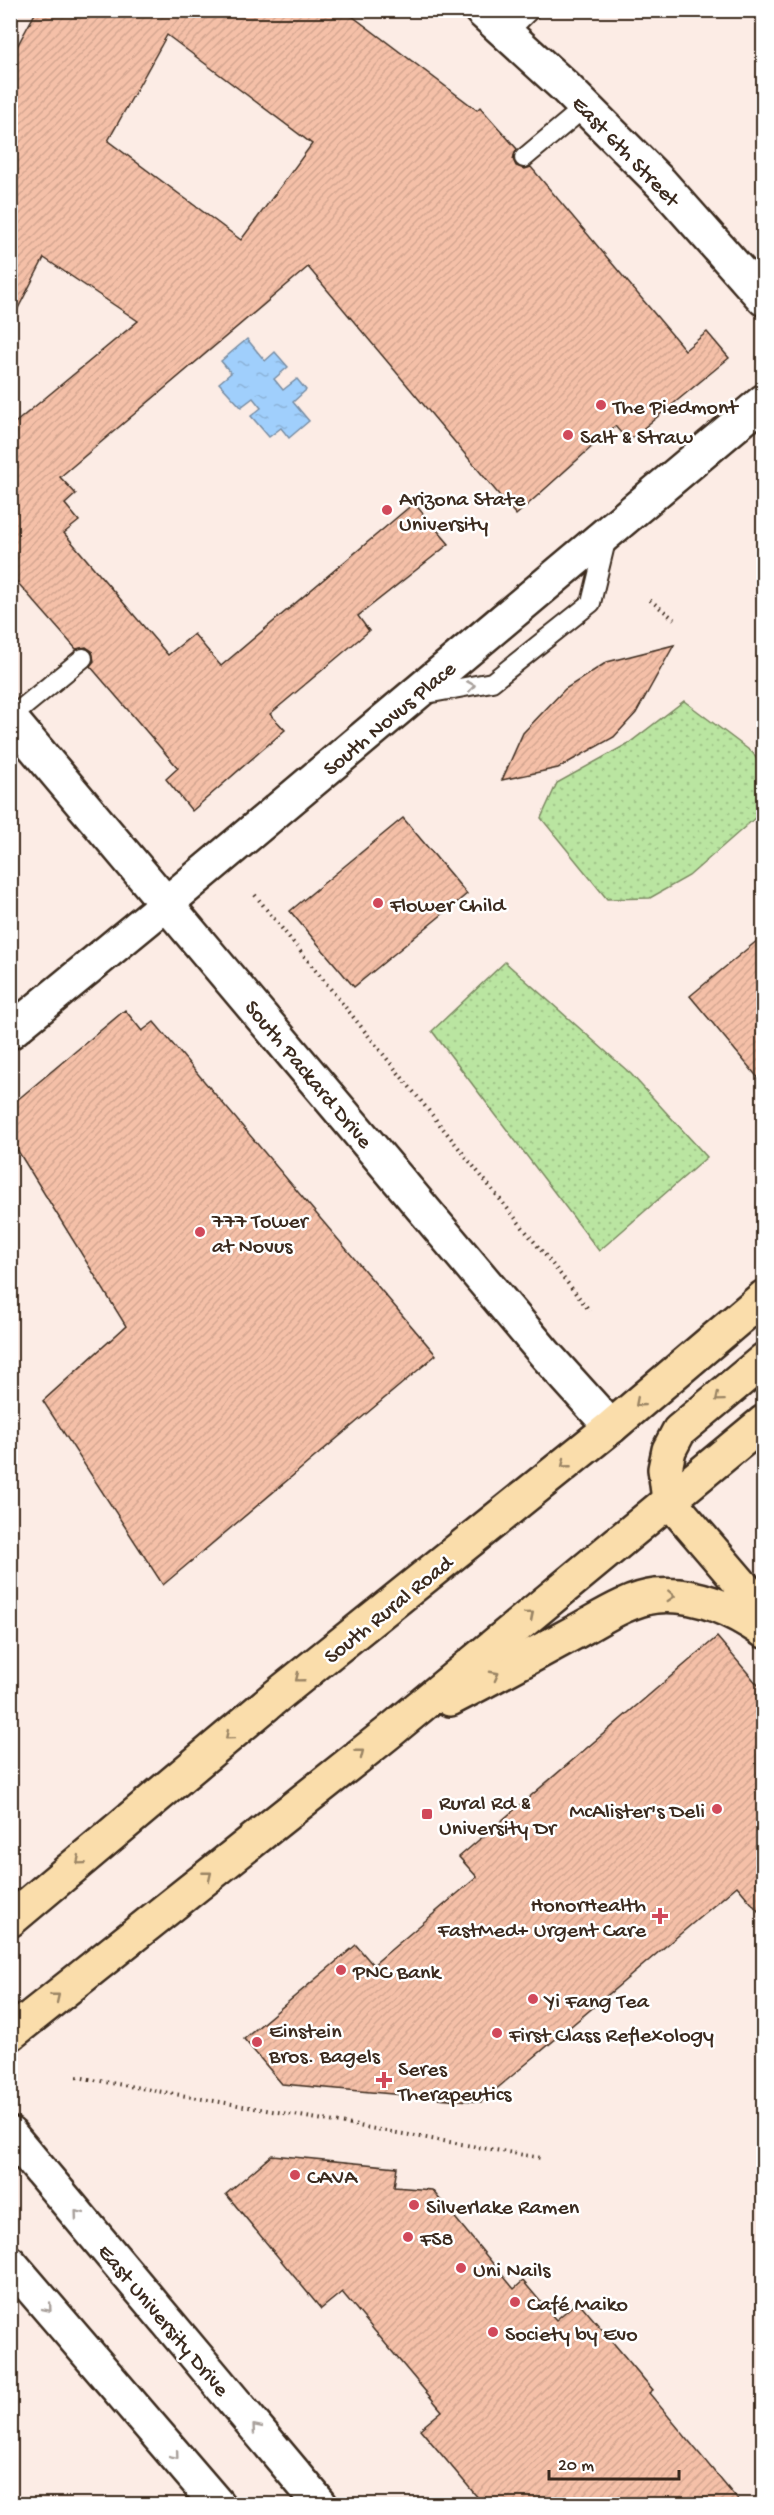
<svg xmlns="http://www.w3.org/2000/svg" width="774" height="2515" viewBox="0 0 774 2515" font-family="'Gochi Hand',sans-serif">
	<defs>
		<pattern id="grass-dots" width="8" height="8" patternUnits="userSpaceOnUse" patternTransform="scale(1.5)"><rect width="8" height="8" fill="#bae5a1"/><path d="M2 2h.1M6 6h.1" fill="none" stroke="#a1c58a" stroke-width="1.8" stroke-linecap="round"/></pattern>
		<pattern id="water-ripples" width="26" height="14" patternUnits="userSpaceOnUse" patternTransform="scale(1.5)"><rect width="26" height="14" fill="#a0cffc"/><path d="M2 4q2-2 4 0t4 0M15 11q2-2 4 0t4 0" fill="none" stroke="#8bb2d8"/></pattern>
		<pattern id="building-hatch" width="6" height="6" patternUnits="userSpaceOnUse" patternTransform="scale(1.5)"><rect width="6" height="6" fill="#f5c0a8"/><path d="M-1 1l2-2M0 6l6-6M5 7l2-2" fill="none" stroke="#d3a590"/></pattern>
	</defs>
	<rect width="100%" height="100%" fill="#fcece5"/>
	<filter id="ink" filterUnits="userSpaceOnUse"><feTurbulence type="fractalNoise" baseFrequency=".0167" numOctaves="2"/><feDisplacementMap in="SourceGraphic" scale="12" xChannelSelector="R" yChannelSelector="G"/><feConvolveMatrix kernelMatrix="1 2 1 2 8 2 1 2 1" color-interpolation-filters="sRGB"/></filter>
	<g filter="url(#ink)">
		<g fill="url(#grass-dots)" stroke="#7a8860" stroke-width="1.5">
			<path d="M684,701L753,753L763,769V811L689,876L650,898L607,899L541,818L557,783L629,743Z"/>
			<path d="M505,962L631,1074L707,1157L599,1251L432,1031Z"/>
		</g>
		<path fill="url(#water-ripples)" stroke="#788da3" stroke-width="1.5" d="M247,339L265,361L275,352L288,367L274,379L283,390L297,379L306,390L293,402L309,421L289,438L281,428L269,437L251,416L261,408L253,398L241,407L219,383L231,373L221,361Z"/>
		<g fill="url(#building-hatch)" stroke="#3b2a1e" stroke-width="1.5" fill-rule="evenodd">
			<path d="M37,10H344L477,110L480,107L517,149L513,159L516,166L525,169L531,167L685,350L707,332L729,358L628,441L615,426L516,515L308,267L60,477L76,494L65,504L79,521L64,533L168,655L194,634L221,666L414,503L449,544L358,616L369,631L270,714L285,730L192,811L166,779L178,768L90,666L94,661L92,651L86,647L76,649L10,574V427L138,321L44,258L10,324V59ZM167,35L312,144L241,240L108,141Z"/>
			<path d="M674,645L636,713L614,737L558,768L502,780L523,733L565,689L607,662Z"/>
			<path d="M403,818L467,894L354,987L290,911Z"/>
			<path d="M764,935V1085L690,996Z"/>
			<path d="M125,1010L142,1031L154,1022L436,1355L163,1585L43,1401L126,1326L10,1138V1106Z"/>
			<path d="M717,1637L764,1692V1918L737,1886L481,2102L282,2084L244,2039L356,1945L373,1965L477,1877L459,1857Z"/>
			<path d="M272,2155L397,2167L394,2187L432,2190L514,2289L523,2281L556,2320L578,2301L653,2390L649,2393L742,2505H484L420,2429L442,2411L342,2292L321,2309L226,2194Z"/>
		</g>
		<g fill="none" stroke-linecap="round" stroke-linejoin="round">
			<defs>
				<g id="service">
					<path d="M506,34L530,10"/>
					<path d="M524,158L585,107"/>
					<path d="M421,695L492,682L591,603L607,537"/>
					<path d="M10,718L83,658"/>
				</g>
				<g id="minor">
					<path d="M481,10L564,86L661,183L764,299"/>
					<path d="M10,718L546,1355L611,1427"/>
					<path d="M10,1032L167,903L764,401"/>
				</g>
				<g id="secondary">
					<path d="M10,2134L320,2504"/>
					<path d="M10,2263L217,2504"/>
				</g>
				<g id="primary">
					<path d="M764,1360L679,1431L669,1450L665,1469L669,1500L764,1611"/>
					<path d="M450,1699C493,1677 535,1654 577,1631C601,1618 629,1599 656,1596C696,1592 732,1609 764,1631"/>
					<path d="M10,1920L274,1698L611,1427L764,1297"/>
					<path d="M10,2034L388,1733L764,1422"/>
				</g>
			</defs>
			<use href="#service" stroke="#3b2a1e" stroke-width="22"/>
			<use href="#minor" stroke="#3b2a1e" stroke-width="38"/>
			<use href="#secondary" stroke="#3b2a1e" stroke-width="38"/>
			<use href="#primary" stroke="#3b2a1e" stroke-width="38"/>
			<g stroke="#3b2a1e" stroke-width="4" stroke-dasharray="1.5 4.5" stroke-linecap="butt">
				<path d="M650,600L674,619"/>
				<path d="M255,895L590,1311"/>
				<path d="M77,2077L541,2158"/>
			</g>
			<use href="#service" stroke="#fff" stroke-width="18"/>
			<use href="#minor" stroke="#fff" stroke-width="33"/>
			<use href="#secondary" stroke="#fff" stroke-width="33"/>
			<use href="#primary" stroke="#faddab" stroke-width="33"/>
		</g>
		<defs><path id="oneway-chevron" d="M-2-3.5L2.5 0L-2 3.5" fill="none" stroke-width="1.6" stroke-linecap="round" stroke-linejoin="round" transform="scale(1.5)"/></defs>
		<g stroke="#a79f9a">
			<use href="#oneway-chevron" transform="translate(471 686) rotate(-10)"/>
			<use href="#oneway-chevron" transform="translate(78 2214) rotate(-130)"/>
			<use href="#oneway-chevron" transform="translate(48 2308) rotate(50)"/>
			<use href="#oneway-chevron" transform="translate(256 2428) rotate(-130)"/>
			<use href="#oneway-chevron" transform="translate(175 2456) rotate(50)"/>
		</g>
		<g stroke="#9a8464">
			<use href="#oneway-chevron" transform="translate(719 1398) rotate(140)"/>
			<use href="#oneway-chevron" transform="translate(639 1403) rotate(139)"/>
			<use href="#oneway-chevron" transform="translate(565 1464) rotate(141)"/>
			<use href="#oneway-chevron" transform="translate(671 1596) rotate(3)"/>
			<use href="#oneway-chevron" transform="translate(530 1615) rotate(-40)"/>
			<use href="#oneway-chevron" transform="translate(495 1675) rotate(-28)"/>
			<use href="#oneway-chevron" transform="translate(299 1678) rotate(141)"/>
			<use href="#oneway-chevron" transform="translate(229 1736) rotate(140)"/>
			<use href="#oneway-chevron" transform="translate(360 1753) rotate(-38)"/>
			<use href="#oneway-chevron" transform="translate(80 1861) rotate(140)"/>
			<use href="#oneway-chevron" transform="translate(208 1875) rotate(-39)"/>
			<use href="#oneway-chevron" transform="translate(56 1997) rotate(-39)"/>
		</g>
	</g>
	<g fill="#d1495b" stroke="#fff" stroke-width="2">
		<circle cx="601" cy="405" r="6"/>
		<circle cx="568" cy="435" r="6"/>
		<circle cx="387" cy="510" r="6"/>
		<circle cx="378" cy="903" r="6"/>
		<circle cx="200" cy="1232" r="6"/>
		<circle cx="717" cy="1809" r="6"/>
		<rect x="421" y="1808" width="12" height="12" rx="3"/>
		<path d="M657 1907h6v6h6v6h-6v6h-6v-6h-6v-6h6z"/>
		<circle cx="341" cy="1970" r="6"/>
		<circle cx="533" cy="1999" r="6"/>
		<circle cx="497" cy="2033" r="6"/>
		<circle cx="257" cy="2042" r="6"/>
		<path d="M381 2071h6v6h6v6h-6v6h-6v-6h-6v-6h6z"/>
		<circle cx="295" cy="2175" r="6"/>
		<circle cx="414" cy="2205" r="6"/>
		<circle cx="408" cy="2237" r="6"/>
		<circle cx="461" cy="2268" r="6"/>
		<circle cx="515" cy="2302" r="6"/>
		<circle cx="493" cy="2332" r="6"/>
	</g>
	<g text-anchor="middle" stroke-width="5" stroke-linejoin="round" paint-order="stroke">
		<g font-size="22" fill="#3b2a1e" stroke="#fff">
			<text transform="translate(627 150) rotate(46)" y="8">East 6th Street</text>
			<text transform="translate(388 717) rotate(-40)" y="8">South Novus Place</text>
			<text transform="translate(310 1073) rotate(50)" y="8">South Packard Drive</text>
			<text transform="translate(387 1608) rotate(-39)" y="8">South Rural Road</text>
			<text transform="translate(165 2319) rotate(50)" y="8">East University Drive</text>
		</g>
		<g font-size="22" fill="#3b2a1e" stroke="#fff" text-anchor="start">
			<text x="613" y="413">The Piedmont</text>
			<text x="580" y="443">Salt &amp; Straw</text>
			<text x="399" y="505">Arizona State<tspan x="399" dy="25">University</tspan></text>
			<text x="390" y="911">Flower Child</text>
			<text x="212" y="1227">777 Tower<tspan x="212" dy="25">at Novus</tspan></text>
			<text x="439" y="1809">Rural Rd &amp;<tspan x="439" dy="25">University Dr</tspan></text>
			<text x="705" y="1817" text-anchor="end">McAlister's Deli</text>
			<text x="646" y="1911" text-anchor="end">HonorHealth<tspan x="646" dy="25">FastMed+ Urgent Care</tspan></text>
			<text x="353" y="1978">PNC Bank</text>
			<text x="545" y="2007">Yi Fang Tea</text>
			<text x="269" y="2037">Einstein<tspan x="269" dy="25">Bros. Bagels</tspan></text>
			<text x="509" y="2041">First Class Reflexology</text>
			<text x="398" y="2075">Seres<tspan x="398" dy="25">Therapeutics</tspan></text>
			<text x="307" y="2183">CAVA</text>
			<text x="426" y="2213">Silverlake Ramen</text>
			<text x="420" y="2245">FS8</text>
			<text x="473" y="2276">Uni Nails</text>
			<text x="527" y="2310">Café Maiko</text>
			<text x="505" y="2340">Society by Evo</text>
		</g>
	</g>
	<rect width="774" height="2515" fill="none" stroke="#fff" stroke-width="36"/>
	<rect x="18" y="18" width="738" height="2479" fill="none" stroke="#3b2a1e" stroke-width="2" filter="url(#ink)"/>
	<path d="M549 2470v9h130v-9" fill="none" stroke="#3b2a1e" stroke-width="3"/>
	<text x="558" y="2470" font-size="18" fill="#3b2a1e" stroke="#ffffff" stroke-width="4.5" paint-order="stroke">20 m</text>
</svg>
